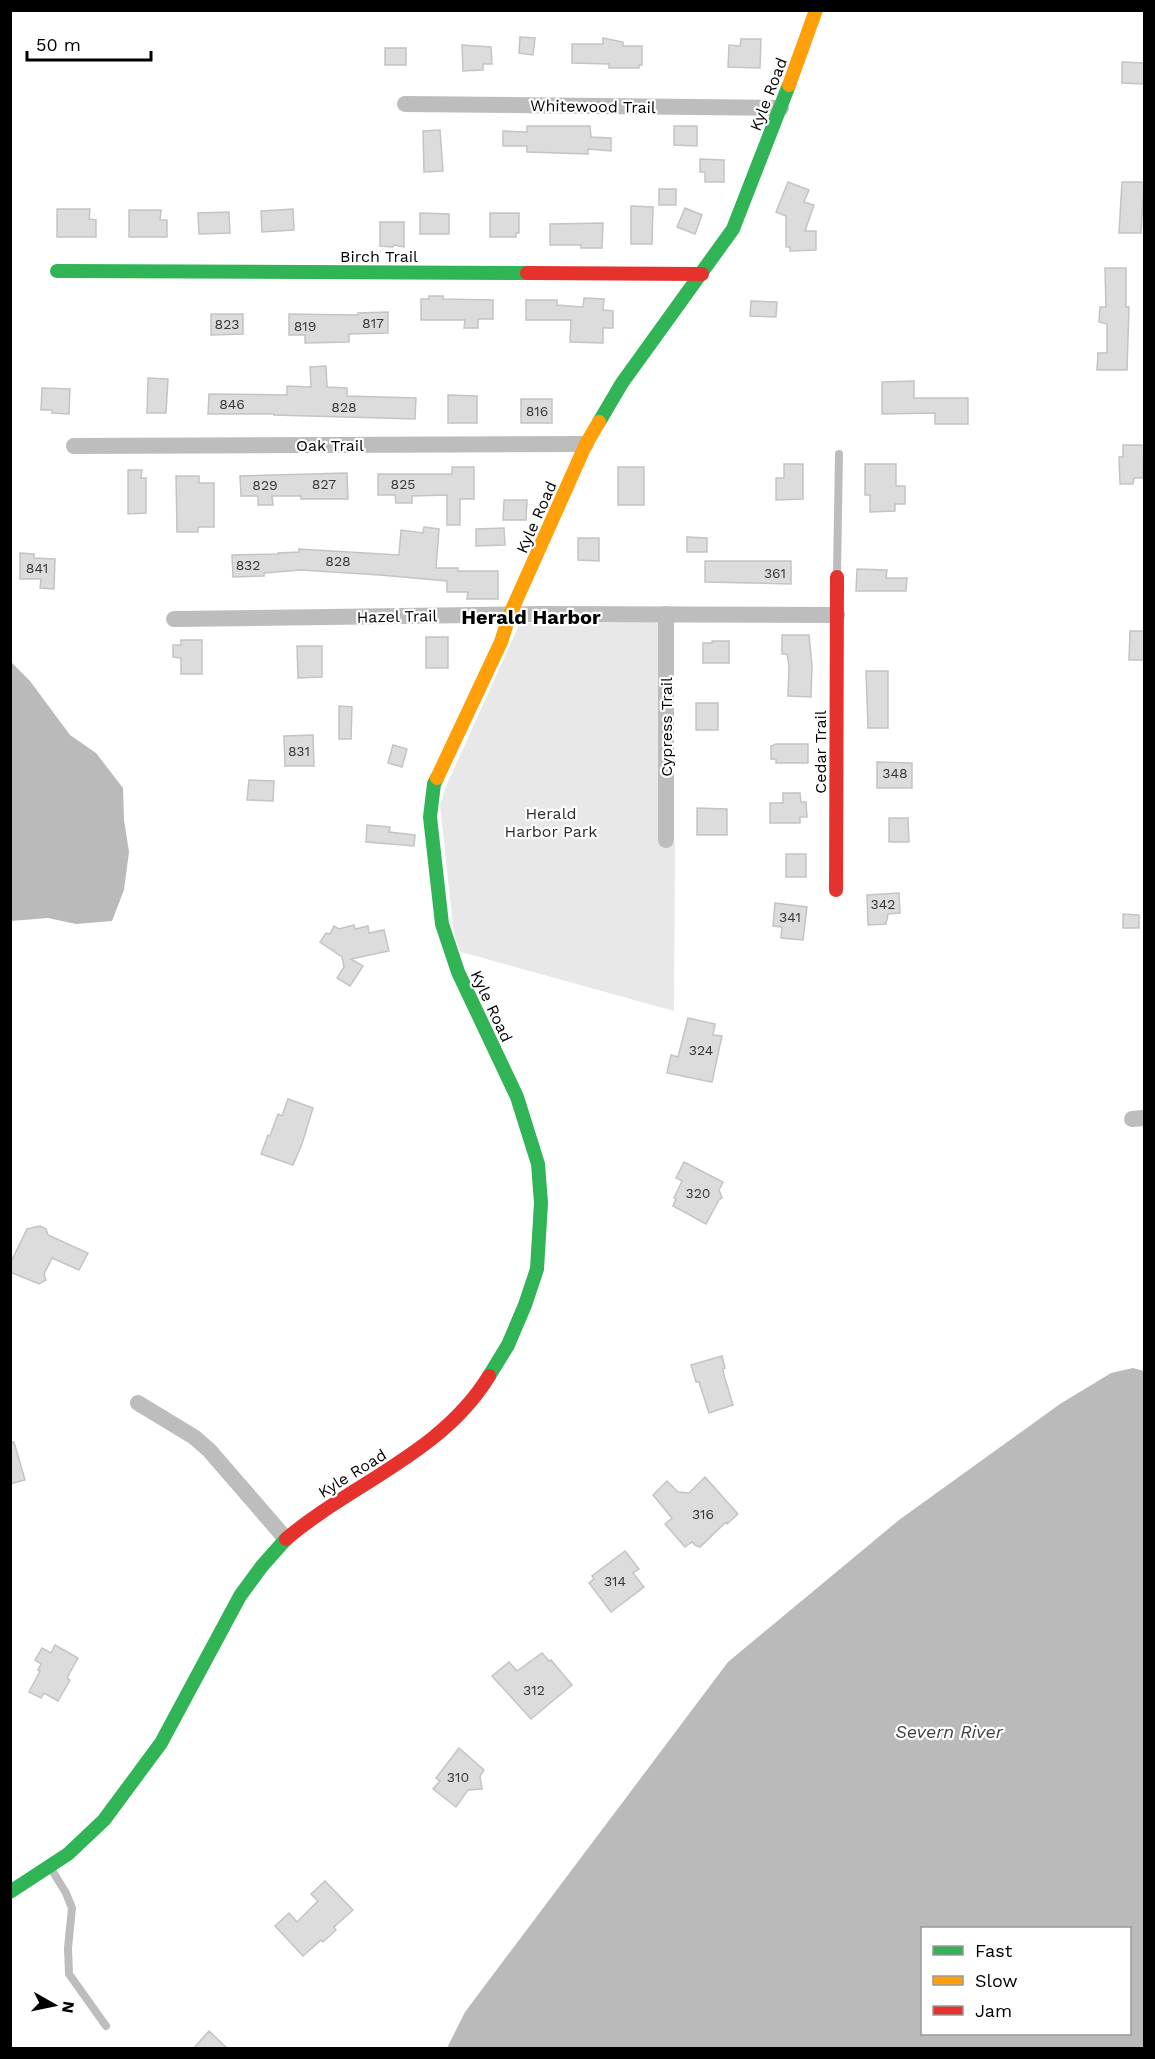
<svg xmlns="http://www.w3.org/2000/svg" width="1155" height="2059" viewBox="0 0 1155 2059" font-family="'Work Sans',sans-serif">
	<rect width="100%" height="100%" fill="#fff"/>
	<path fill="#e8e8e8" d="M659,622L660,843H675L674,1011L461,952L454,935L440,805L447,784L520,623Z"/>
	<g fill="#bababa" fill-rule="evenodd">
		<path d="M10,661L30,681L70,735L96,753L123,788L124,820L129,852L124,890L112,921L76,924L48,918L11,921Z"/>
		<path d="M1133,1368L1144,1371V2048H447L465,2012L728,1662L899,1520L1060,1404L1111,1373ZM922,1928H1130V2034H922Z"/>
	</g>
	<g fill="#dcdcdc" stroke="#c4c4c4" stroke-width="1.5">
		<path d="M520,37L535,38L533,55L519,53Z"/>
		<path d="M603,38L623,42V46H642V65H639V68H609V64L572,63V44H603Z"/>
		<path d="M741,39H761L760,68L728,67L729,45L740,46Z"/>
		<path d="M462,45L491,47L492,64H483V70L463,71Z"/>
		<rect x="385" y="48" width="21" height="17"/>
		<path d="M1122,62L1144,63V84L1122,83Z"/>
		<path d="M527,126H590L591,137L611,138V151L588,149V154L527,152V146H503V131L527,132Z"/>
		<path d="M674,126H697V146L674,145Z"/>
		<path d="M440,130L443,171L424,172L423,131Z"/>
		<path d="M700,159L724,160V182H705V172H700Z"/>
		<path d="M788,182L809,190L804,202L814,205L805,231H816V250L790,251V247H786V216L776,212Z"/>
		<path d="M1122,182H1144L1141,233H1119Z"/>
		<rect x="659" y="189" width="17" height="16"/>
		<path d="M631,206L653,207L652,244H631Z"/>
		<path d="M685,208L702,215L695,234L677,227Z"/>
		<path d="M57,209H90L89,219L96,220V237H57Z"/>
		<path d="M293,209L294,230L262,232L261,211Z"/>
		<path d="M129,210H161L160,220H167V237H129Z"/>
		<path d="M229,212L230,233L199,234L198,213Z"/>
		<path d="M420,213L449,214V234H420Z"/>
		<path d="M490,213H519V233H516V237H490Z"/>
		<path d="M380,222H404V247L394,245L393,247L380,246Z"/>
		<path d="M603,223L602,248H581V245H550V224Z"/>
		<path d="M1105,268H1126V307H1129L1127,370H1097L1098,353H1107V324L1099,322L1100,307H1106Z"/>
		<path d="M429,296H443V299L493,300V319H478V328H464L465,320H421V299H429Z"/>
		<path d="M584,298L604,299L603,310L613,311V328H603V343L570,342L571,320H526V300H557V305L583,307Z"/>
		<path d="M751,301L777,302L776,317L750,316Z"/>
		<path d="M388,312V333L349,334V342L305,343V335H289V314L358,315V313Z"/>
		<path d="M211,314H243V334L211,335Z"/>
		<path d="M326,366L327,387L347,388V396L416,398L415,419L274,415V414H208L209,394L287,395V386L311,387L310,367Z"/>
		<path d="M148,378L168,379L166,413H147Z"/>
		<path d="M914,381V398H968V424H935V413L882,414V382Z"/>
		<path d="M42,388L70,389L69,414L52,413V410H41Z"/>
		<path d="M448,395L477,396V423H448Z"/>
		<rect x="521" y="399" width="31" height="24"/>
		<path d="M1123,445H1144L1143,478H1134L1133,484H1120L1119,457H1123Z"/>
		<path d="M784,464H803V499L776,500V478H784Z"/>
		<path d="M865,464H896V486H905V504H895V511L870,512V495H865Z"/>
		<path d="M452,467H474V499H460V525H447V495L412,496V503H396L395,495H378V474H452Z"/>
		<rect x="618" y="467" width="26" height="38"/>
		<path d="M128,470H142L141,478H146V513L128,514Z"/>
		<path d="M347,473L348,499H301V496H272L273,505H258V496H241L240,476Z"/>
		<path d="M176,476H199V483H214V527H198V532H177Z"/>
		<path d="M504,500H527L526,520H503Z"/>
		<path d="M424,527L439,529L436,568H458V571H498V599H467L468,592H447V581L380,575L301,570L264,573V576L233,577L232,555L278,554V553L299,552V549L399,555L401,530L423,533Z"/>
		<path d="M504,528L505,545L476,546V529Z"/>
		<path d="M687,537L707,538V552H687Z"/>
		<path d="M578,538H599V561L578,560Z"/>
		<path d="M20,553L34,554V558L55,559L54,589L40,588L41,579H20Z"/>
		<path d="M705,561H791V584L705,582Z"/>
		<path d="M857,569L887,570L886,578H907L906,591H856Z"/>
		<path d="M1130,631H1144V660H1129Z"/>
		<path d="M782,635H809L812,666L811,697L788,696L789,666L787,654H782Z"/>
		<rect x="426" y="637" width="22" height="31"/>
		<path d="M181,640H202V674H181V658L173,657V645H181Z"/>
		<path d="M712,641H729V663H703V643H712Z"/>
		<path d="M297,646H322V677L298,678Z"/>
		<path d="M866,671H888V728H868Z"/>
		<rect x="696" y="703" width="22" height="27"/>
		<path d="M339,706L352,707L351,739H339Z"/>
		<path d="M313,735L314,766H285L284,736Z"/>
		<path d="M776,744H808V763H776V759H771V746Z"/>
		<path d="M393,745L407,749L402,767L388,763Z"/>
		<path d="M877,762L912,763V788H877Z"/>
		<path d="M249,780L274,781L273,801L247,800Z"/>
		<path d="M783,793H800L801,802H806L807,817H800V823H770V803H783Z"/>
		<path d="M697,808L727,809V835H697Z"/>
		<path d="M889,818H908L909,842H889Z"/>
		<path d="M367,825L390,827L389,832L415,835L414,846L366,842Z"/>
		<rect x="786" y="854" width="20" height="23"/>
		<path d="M899,893L900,913L888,914L886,924L868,925L867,895Z"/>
		<path d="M775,903L807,907L803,940L781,938L782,927L773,926Z"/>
		<path d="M1123,914L1139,915V928H1123Z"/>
		<path d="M354,925L355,929L368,926L369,933L384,930L389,951L351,959L363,966L350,986L337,978L344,967L342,957L320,942L326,933L330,934L334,926L339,929Z"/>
		<path d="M688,1018L715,1024L713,1035L722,1036L712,1082L667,1073L671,1055L678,1057Z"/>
		<path d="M288,1099L313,1108L302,1144L293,1165L261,1154L268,1135L270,1136L278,1114L282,1116Z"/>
		<path d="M684,1162L723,1182L719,1190L722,1198L719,1200L706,1224L673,1206L676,1199L674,1198L682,1181L676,1178Z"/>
		<path d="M40,1226L46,1229L48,1235L88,1253L79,1270L52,1258L44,1274L46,1280L39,1284L10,1272V1264L27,1229Z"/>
		<path d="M722,1356L725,1368L723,1369L724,1375L733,1405L709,1413L699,1382H696L691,1365Z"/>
		<path d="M10,1442H14L25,1480L10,1484Z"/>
		<path d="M705,1477L738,1514L727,1524L726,1522L700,1547L695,1545L692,1542L685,1547L665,1524L672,1518L653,1495L667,1481L678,1492L689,1493Z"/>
		<path d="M625,1551L639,1569L633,1573L644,1587L611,1612L589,1583L594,1579L592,1576Z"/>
		<path d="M55,1645L78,1658L67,1678L70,1680L58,1701L44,1693L41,1698L29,1692L40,1671L38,1670L41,1664L35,1660L42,1648L51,1653Z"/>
		<path d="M542,1653L549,1661L551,1660L572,1685L531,1719L492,1676L509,1662L517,1671Z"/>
		<path d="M459,1748L484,1770L480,1776L482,1789L468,1790L456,1807L433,1789L440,1781L436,1778Z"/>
		<path d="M325,1881L353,1910L334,1927L336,1930L323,1942L321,1940L303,1956L275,1926L289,1913L297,1922L318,1901L311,1894Z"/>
		<path d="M209,2031L228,2049H193Z"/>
	</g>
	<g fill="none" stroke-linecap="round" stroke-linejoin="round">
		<g stroke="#bdbdbd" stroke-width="8">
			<path d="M837,574L839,454"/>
			<path d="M50,1867L66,1893L72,1908L68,1948L69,1974L106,2026"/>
		</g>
		<g stroke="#bdbdbd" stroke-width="16">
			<path d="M405,104L781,108"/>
			<path d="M74,446L586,444"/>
			<path d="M174,619L540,614L837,615"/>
			<path d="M666,840V614"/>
			<path d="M1132,1119L1144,1118"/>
			<path d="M138,1403L194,1437L209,1450L286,1539"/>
		</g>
		<g stroke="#30b455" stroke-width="14">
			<path d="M57,271L527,273"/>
			<path d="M599,422L622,383L733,229L789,85"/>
			<path d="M437,778L434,784L430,817L442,924L458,972L517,1097L538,1164L541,1203L537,1269L525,1305L508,1345L489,1376"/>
			<path d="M10,1892L68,1854L104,1820L161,1743L240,1596L262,1566L286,1539"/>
		</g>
		<g stroke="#ff9f0a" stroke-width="14">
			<path d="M789,85L816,10"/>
			<path d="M437,778L501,642L510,614L586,444L599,422"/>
		</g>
		<g stroke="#e5322d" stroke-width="14">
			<path d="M527,273L702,274"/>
			<path d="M836,890L837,577"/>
			<path d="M286,1539C352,1483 442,1453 489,1376"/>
		</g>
	</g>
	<g text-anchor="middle" stroke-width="4.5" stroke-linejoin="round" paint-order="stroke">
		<g font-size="14" fill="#373737">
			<text x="373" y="328">817</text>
			<text x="227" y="329">823</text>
			<text x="305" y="331">819</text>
			<text x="232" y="409">846</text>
			<text x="344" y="412">828</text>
			<text x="537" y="416">816</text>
			<text x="324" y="489">827</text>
			<text x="403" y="489">825</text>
			<text x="265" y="490">829</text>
			<text x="338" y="566">828</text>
			<text x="248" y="570">832</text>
			<text x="37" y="573">841</text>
			<text x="775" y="578">361</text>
			<text x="299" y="756">831</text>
			<text x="895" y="778">348</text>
			<text x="883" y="909">342</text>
			<text x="790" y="922">341</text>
			<text x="701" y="1055">324</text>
			<text x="698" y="1198">320</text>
			<text x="703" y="1519">316</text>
			<text x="615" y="1586">314</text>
			<text x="534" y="1695">312</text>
			<text x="458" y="1782">310</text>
		</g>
		<g font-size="16" fill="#000" stroke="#fff">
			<text transform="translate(768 94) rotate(-69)" y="6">Kyle Road</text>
			<text transform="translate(593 106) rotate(1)" y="6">Whitewood Trail</text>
			<text x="379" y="262">Birch Trail</text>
			<text x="330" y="451">Oak Trail</text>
			<text transform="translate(536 517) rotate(-66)" y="6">Kyle Road</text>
			<text transform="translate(397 616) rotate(-1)" y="6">Hazel Trail</text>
			<text transform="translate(666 727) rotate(-90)" y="6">Cypress Trail</text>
			<text transform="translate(820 752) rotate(-90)" y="6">Cedar Trail</text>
			<text transform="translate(492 1006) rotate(65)" y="6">Kyle Road</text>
			<text transform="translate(352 1473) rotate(-32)" y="6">Kyle Road</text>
		</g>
		<g font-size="16" fill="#2d2d2d" stroke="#fff">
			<text x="551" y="819">Herald<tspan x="551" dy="18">Harbor Park</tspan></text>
		</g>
		<g font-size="18" font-style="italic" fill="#3e3e3e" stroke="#fff">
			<text x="949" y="1738">Severn River</text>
		</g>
		<g font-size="20" font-weight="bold" fill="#000" stroke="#fff">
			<text x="531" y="624">Herald Harbor</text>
		</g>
	</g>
	<rect width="1155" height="2059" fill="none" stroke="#000000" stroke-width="24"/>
	<rect x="921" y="1927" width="210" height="108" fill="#ffffff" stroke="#999999" stroke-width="1.5"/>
	<rect x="933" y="1946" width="30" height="9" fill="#30b455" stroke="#999999" stroke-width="1.5"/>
	<text x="975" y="1957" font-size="18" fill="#000000">Fast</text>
	<rect x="933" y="1976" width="30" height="9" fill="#ff9f0a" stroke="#999999" stroke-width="1.5"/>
	<text x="975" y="1987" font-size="18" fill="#000000">Slow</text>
	<rect x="933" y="2006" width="30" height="9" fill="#e5322d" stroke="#999999" stroke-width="1.5"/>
	<text x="975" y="2017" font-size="18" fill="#000000">Jam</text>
	<g transform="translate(54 2005) rotate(99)" stroke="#ffffff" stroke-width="4.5" paint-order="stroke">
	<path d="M0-4.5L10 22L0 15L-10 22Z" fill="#000000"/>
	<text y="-9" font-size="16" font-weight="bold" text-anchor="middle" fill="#000000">N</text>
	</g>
	<path d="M27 51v9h124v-9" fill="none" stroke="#000000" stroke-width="3"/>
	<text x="36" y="51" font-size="18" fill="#000000" stroke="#ffffff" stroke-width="4.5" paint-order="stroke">50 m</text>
</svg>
